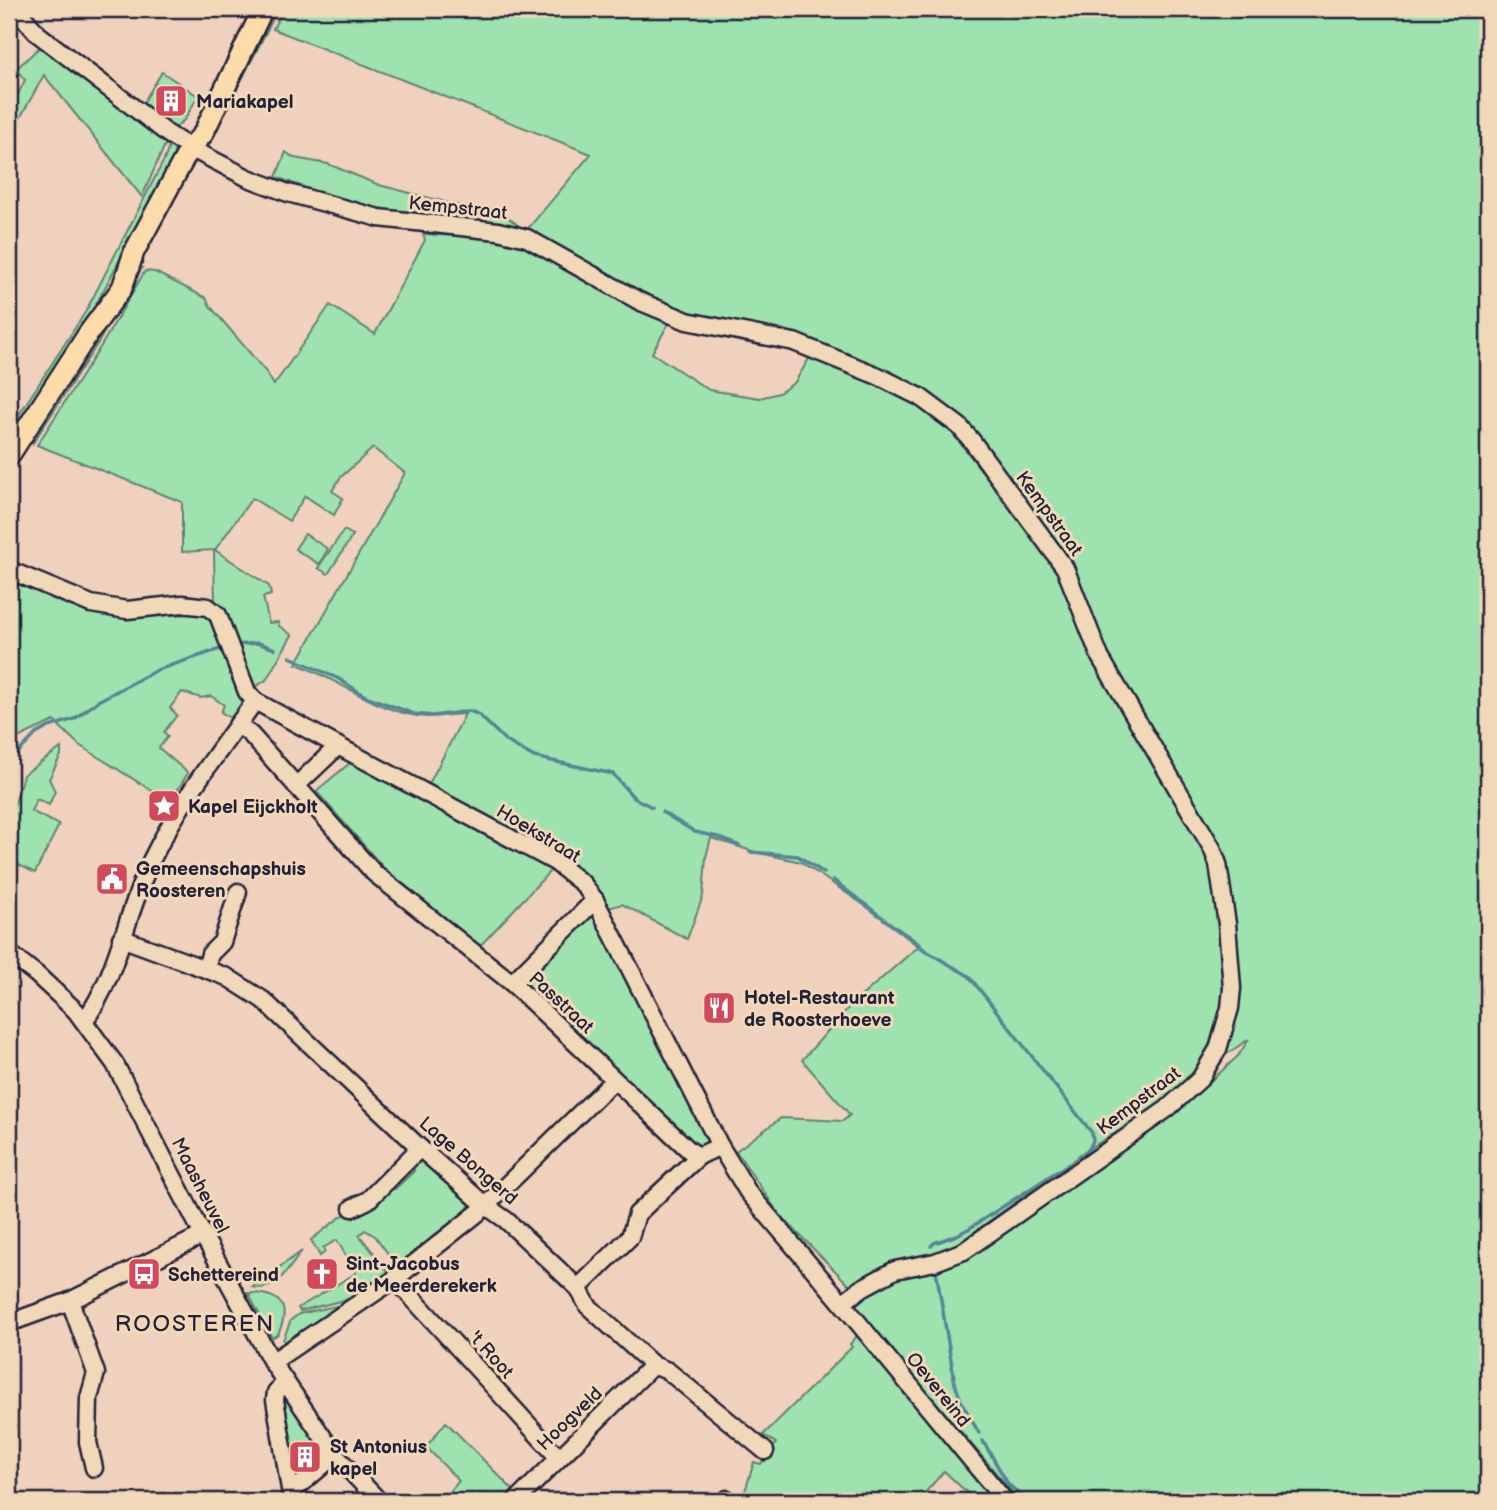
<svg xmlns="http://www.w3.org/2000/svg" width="1497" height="1510" viewBox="0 0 1497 1510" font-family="'Balsamiq Sans',sans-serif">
	<rect width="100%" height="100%" fill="#f0d1bd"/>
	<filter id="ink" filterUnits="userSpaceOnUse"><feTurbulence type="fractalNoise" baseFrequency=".0143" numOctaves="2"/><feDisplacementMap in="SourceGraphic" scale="14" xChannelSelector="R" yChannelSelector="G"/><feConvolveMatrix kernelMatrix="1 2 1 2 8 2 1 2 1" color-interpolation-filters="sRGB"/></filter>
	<g filter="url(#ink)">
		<g fill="#9ee3af" stroke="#608275" stroke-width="2">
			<path d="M271,9H278L222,118L218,116Z"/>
			<path d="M283,9H1488V1501H1020L857,1310L855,1301C870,1290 886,1278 905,1273C924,1268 943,1269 960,1260L1104,1158L1178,1111L1238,1056L1249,1039L1218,1060C1224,1043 1231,1025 1234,1008C1242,956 1231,880 1211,832L1114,670L1068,562L963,424L937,401L922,392L810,342L781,332L709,319L670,321L652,353L709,390L760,398L779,393L795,382L810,357C861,377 912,395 952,433L1065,577L1095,654L1107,679L1206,845L1215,866L1227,956L1228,996L1223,1020L1202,1070L1159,1108L1095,1145L956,1245L940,1253L898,1263L852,1288L779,1214L736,1151L781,1118L843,1121L850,1115L802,1060L849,1007L921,944L801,862L755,852L711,838L706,857L703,896L687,939L622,904L608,908L588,880L573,865L429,784L465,714C452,714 439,717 427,717C378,714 340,679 296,664L405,473L373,448L340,478L332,491L343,498L334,515L305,496L289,521L252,498L215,550L269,586L271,595L263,597L269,623L278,622L279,626L292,635L266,680L252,689L222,613L215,605L214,550L182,552V502L37,445L101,346L145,271L155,272L206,298L210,306L266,372L274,385L330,305L375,334L425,240L423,234L504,239L525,231L506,226L403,218L378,214L276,177L286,152L294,158L328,164L379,185L457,205L499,211L526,231L591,154L273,29Z"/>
			<path d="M43,44L168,138L142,197L44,75L9,138V113L25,80L16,69Z"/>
			<path d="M162,72L198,96L185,119L172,131L140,108Z"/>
			<path d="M171,141L175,148L173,159L91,314L9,443V430L86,311L165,158Z"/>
			<path d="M136,268H142L98,343L33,443V434Z"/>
			<path d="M344,530L353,535L328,574L318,568Z"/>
			<path d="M305,534L328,549L319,564L295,549Z"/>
			<path d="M9,579C36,591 65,607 94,612C132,618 170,614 208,614L214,618L242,703L232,719L221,712L224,705L211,696L201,698L182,692L170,708L177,715L164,732L168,736L159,748L188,773L170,802L79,745L54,721L9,742Z"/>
			<path d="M61,748V755L49,779L55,791L49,805L37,799L31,811L59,825L35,873L9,860V817L18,795L23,775Z"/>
			<path d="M359,762L364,764L552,869L479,947L383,867L316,791L350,763Z"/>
			<path d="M587,914H594L707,1134L708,1141L703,1147H699L539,1002L523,979Z"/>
			<path d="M420,1154L472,1201L466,1211L433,1236L432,1243L392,1270L390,1266L394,1262L375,1236L365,1230L359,1235L389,1272L352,1298L300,1311L298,1308L356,1273L337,1240L323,1248L325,1252L320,1256L311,1240C327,1227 376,1187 395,1189L414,1171L413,1162Z"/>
			<path d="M302,1251C289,1268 276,1293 252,1287Z"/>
			<path d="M248,1293C277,1293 293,1303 278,1334L272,1338Z"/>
			<path d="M350,1303L286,1344L283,1340L291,1320L299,1314Z"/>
			<path d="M857,1336L996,1501H976L944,1471L918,1501H742L754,1462L761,1464L776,1443L763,1435L852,1347L850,1344Z"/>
			<path d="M282,1392L323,1451L311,1461L306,1452L300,1455L304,1471L297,1476L294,1475Z"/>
			<path d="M446,1422L514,1491L503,1501H442L459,1481L426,1447Z"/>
		</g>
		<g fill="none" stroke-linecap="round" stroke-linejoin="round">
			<g stroke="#558596" stroke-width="3.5">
				<path d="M144,105L167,121"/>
				<path d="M236,645L258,643L275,649"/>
				<path d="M290,657L339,679L365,696L414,714L433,716L469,711L478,714L506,741L534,757L613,774L634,798L652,807"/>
				<path d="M9,762L36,734L49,727L74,719L98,701L157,670L223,648"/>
				<path d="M662,812L695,832L718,837L740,846"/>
				<path d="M750,852L798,856L824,873"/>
				<path d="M833,880L926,951L969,976L1092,1133L1093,1141L1089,1149L1079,1156"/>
				<path d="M931,1246L934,1243L957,1235L970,1228L1067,1165"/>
				<path d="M936,1270L955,1384L962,1403L979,1433"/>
				<path d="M983,1441L1008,1484L1027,1501"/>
			</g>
			<defs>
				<g id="minor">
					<path d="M16,9L38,34L168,134L190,148L248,178L288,193L379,218L498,231L527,238L639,301L687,321L794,342L878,376L920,397L959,426L972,441L1065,568L1100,657L1212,848L1218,864L1227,924L1232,988L1230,1008L1218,1049L1200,1079L1167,1109L964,1251L935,1262L895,1270L862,1288L842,1303"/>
					<path d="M9,570L91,604L127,610L182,604L208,607L218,615L247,692L255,701L338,746"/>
					<path d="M238,724L251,735L374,873L512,983L689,1150L699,1156L720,1146"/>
					<path d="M296,786L338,746L555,862L583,884L595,900L720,1146L748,1192L842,1303L1005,1501"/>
					<path d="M121,938L227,977L263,1000L420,1148L486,1206L506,1220L578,1288L588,1306L610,1326L653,1365L668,1371L765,1451"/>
					<path d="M9,953L36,974L76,1011L115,1064L203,1235L272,1362L335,1455L379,1501"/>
					<path d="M206,969L210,954L222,942L238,892"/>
					<path d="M512,983L595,900"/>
					<path d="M84,1021C117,979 127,909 152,859C180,802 218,752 255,701"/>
					<path d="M352,1208L368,1200L420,1148"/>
					<path d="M395,1279L558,1457"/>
					<path d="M578,1288L630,1237L637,1214L699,1156"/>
					<path d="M70,1301L96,1373L89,1398L88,1442L94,1468"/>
					<path d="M9,1323L70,1301L203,1235"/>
					<path d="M272,1362L395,1279L479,1212L614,1080"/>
					<path d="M285,1383L276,1392L275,1400L292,1501"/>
					<path d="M291,1489L300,1485L335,1455"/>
					<path d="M516,1501L653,1365"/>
					<path d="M726,1501L727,1499"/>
				</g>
				<path id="major" d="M9,456L88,334L122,288L134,252L190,148L203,134L263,9"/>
			</defs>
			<use href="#minor" stroke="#22223b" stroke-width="21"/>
			<use href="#major" stroke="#22223b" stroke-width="24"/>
			<use href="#minor" stroke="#f1d8b8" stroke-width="16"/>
			<use href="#major" stroke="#fddcac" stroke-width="19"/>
		</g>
	</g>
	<defs>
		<symbol id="building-square" viewBox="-11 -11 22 22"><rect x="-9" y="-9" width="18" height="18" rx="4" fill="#d1495b" stroke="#f1d8b8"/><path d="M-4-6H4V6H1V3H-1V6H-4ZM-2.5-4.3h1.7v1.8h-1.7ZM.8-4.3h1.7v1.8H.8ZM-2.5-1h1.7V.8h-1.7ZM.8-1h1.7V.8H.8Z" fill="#fff"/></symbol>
		<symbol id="sight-square" viewBox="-11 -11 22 22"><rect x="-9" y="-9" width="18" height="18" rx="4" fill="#d1495b" stroke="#f1d8b8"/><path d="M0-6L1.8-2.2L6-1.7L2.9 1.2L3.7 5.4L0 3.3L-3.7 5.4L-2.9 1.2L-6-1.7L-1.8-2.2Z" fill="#fff"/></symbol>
		<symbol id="civic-square" viewBox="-11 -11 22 22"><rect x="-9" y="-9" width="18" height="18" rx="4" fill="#d1495b" stroke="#f1d8b8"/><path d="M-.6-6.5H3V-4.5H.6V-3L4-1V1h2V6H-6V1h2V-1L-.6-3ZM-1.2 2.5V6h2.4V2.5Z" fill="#fff"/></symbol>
		<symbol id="restaurant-square" viewBox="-11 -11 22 22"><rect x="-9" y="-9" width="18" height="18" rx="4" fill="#d1495b" stroke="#f1d8b8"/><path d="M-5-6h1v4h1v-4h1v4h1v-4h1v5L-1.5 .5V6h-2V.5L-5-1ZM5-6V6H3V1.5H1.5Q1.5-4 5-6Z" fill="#fff"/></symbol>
		<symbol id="bus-square" viewBox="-11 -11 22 22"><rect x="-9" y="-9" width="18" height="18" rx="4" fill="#d1495b" stroke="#f1d8b8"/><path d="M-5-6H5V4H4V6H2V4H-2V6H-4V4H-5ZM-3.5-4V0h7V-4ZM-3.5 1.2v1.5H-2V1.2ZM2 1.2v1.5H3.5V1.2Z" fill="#fff"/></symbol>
		<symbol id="church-square" viewBox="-11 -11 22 22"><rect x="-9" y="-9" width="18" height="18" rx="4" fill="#d1495b" stroke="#f1d8b8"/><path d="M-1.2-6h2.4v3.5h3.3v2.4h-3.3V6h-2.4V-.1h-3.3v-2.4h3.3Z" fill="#fff"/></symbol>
	</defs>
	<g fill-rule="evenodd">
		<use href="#building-square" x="152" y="82" width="38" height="38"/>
		<use href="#sight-square" x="145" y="787" width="38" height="38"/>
		<use href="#civic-square" x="93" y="860" width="38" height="38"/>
		<use href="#restaurant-square" x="700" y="989" width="38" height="38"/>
		<use href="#bus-square" x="125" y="1255" width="38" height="38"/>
		<use href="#church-square" x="303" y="1255" width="38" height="38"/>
		<use href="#building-square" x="286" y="1438" width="38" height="38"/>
	</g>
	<g text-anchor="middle" stroke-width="6" stroke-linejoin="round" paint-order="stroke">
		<g font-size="19" font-weight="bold" fill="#22223b" stroke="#f1d8b8" text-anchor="start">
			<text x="196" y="108">Mariakapel</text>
			<text x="188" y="813">Kapel Eijckholt</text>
			<text x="136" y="875">Gemeenschapshuis<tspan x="136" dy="22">Roosteren</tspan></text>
			<text x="744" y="1004">Hotel-Restaurant<tspan x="744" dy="22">de Roosterhoeve</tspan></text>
			<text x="346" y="1270">Sint-Jacobus<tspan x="346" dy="22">de Meerderekerk</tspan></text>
			<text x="168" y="1281">Schettereind</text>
			<text x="330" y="1453">St Antonius<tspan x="330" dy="22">kapel</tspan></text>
		</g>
		<g font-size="19" fill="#22223b" stroke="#f1d8b8">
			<text transform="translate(458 207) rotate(6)" y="7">Kempstraat</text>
			<text transform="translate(1050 513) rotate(54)" y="7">Kempstraat</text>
			<text transform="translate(539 833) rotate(31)" y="7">Hoekstraat</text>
			<text transform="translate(562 1002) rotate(43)" y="7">Passtraat</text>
			<text transform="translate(1138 1100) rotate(-37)" y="7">Kempstraat</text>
			<text transform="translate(469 1160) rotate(41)" y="7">Lage Bongerd</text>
			<text transform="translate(201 1185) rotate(63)" y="7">Maasheuvel</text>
			<text transform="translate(492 1354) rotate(48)" y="7">'t Root</text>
			<text transform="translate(939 1389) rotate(51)" y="7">Oevereind</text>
			<text transform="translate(569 1418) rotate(-44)" y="7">Hoogveld</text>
		</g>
		<g font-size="23" letter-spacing="2" fill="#22223b" stroke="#f1d8b8">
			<text x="195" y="1331">ROOSTEREN</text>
		</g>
	</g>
	<rect width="1497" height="1510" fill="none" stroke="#f1d8b8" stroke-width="35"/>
	<rect x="18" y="18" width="1462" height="1475" fill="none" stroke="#22223b" stroke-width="2.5" filter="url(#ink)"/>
</svg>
